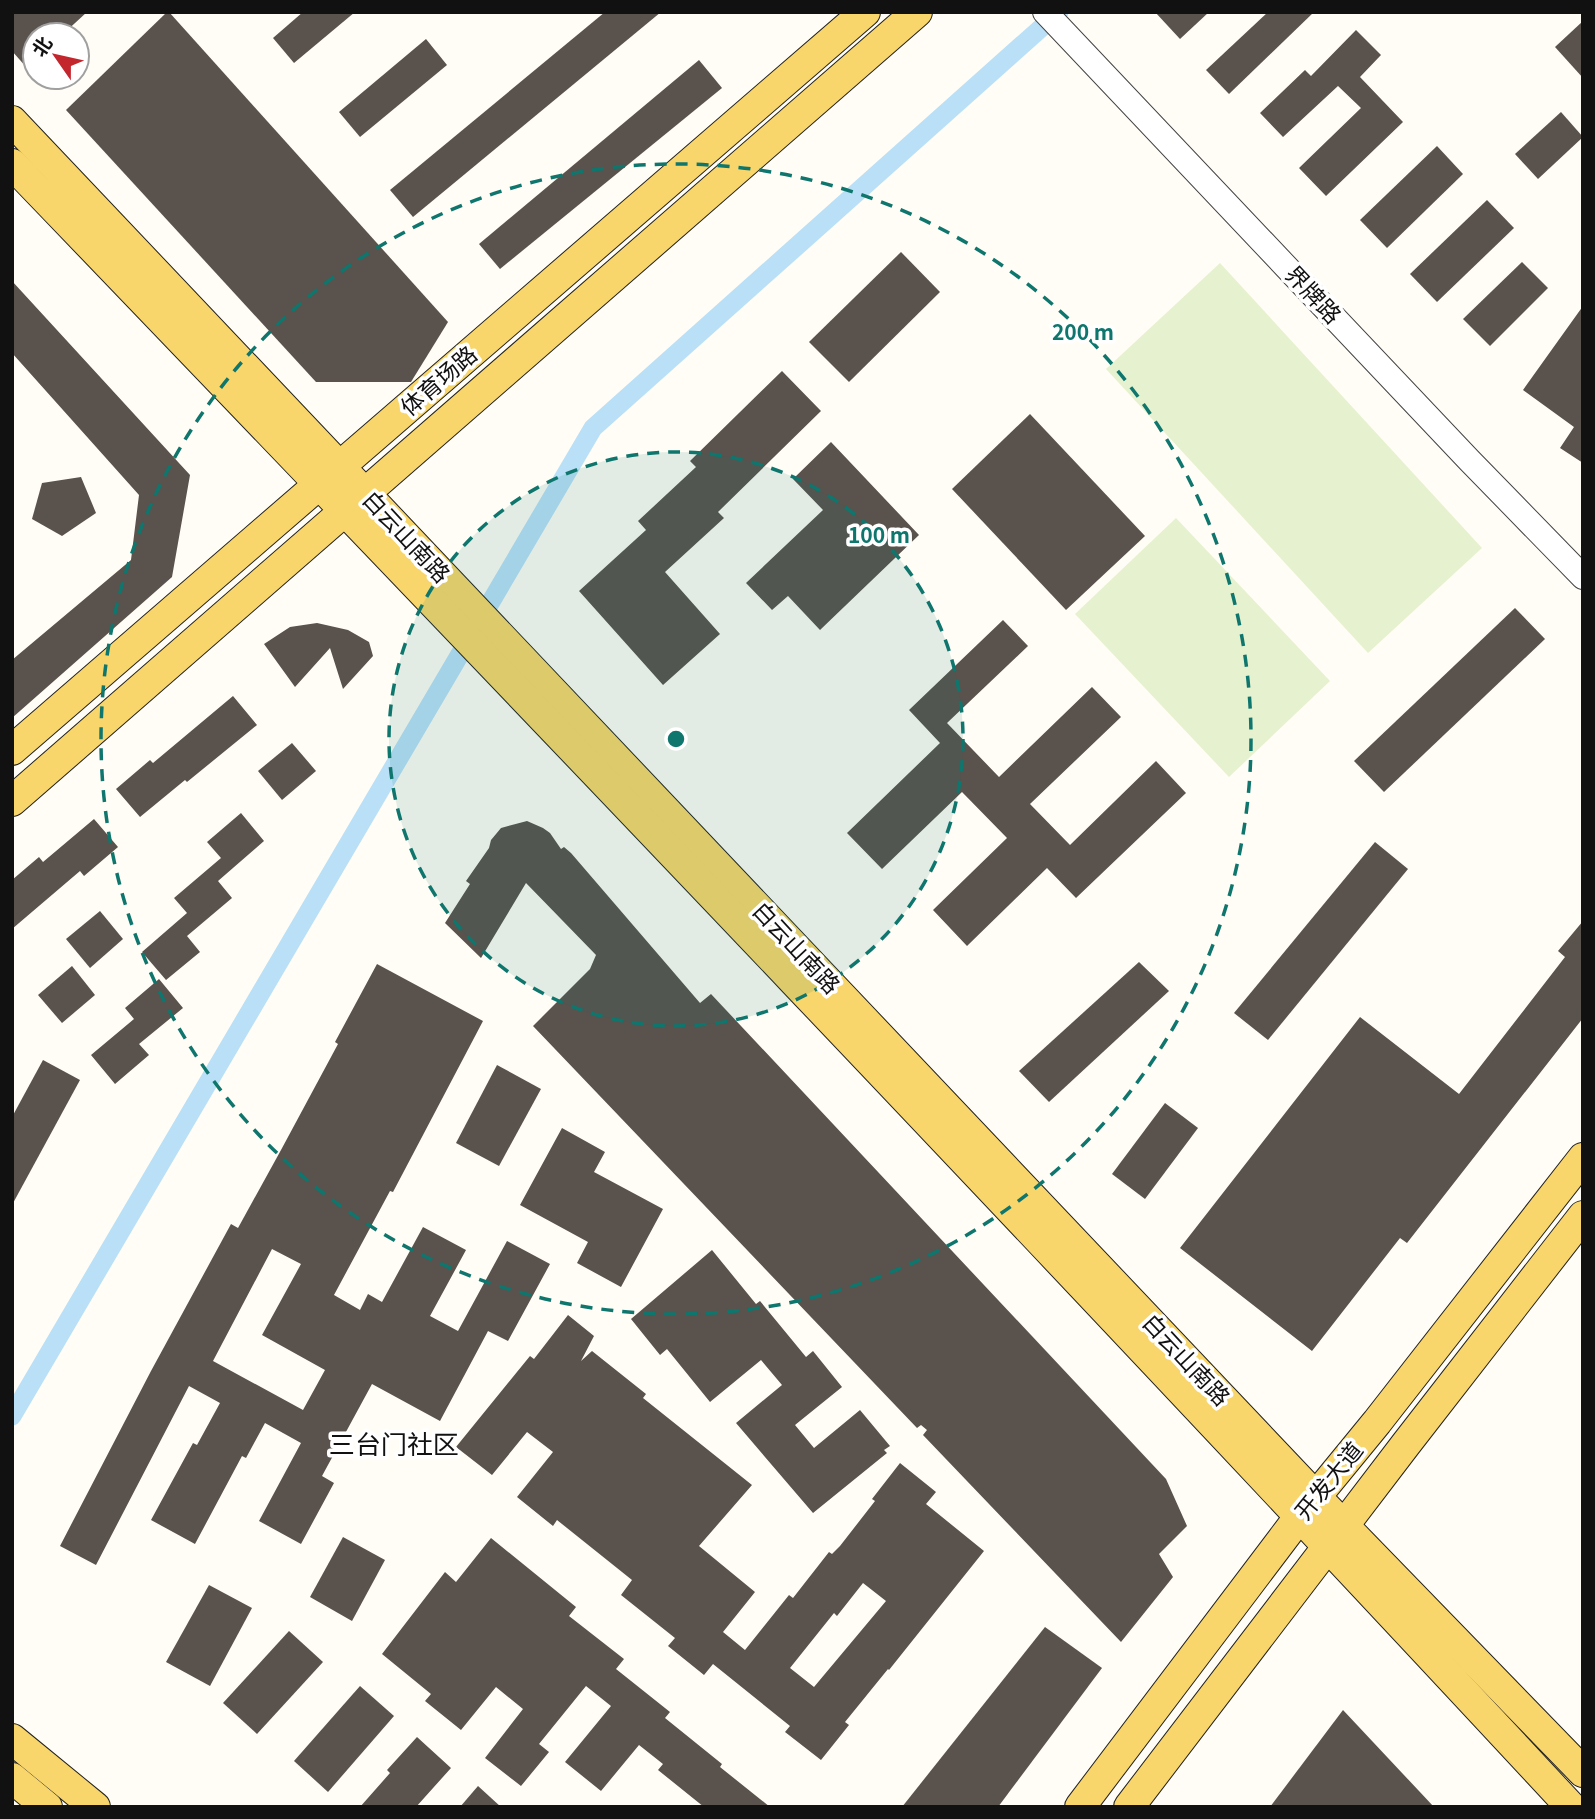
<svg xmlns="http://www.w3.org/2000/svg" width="1595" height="1819" viewBox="0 0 1595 1819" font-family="Georgia,'Noto Sans SC',serif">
	<rect width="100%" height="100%" fill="#fffdf5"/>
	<g fill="#e6f2cf">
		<path d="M1220,263L1482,548L1368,653L1106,369Z"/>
		<path d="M1176,518L1330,681L1229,777L1075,614Z"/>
	</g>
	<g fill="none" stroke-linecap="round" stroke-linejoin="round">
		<path stroke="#b9e0f7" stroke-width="19" d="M12,1416L593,428L1059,12"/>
	</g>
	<g fill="#5a524d" fill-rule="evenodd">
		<path d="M12,12H87L62,35H35V61L27,68L12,51Z"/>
		<path d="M167,12H169L448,322L411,382H316L66,110Z"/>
		<path d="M303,12H355L294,63L273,38Z"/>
		<path d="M605,12H661L413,217L390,190Z"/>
		<path d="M1155,12H1209L1180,39Z"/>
		<path d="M1268,12H1314L1229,94L1206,70Z"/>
		<path d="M1583,21V78L1555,47Z"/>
		<path d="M1356,30L1381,55L1360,77L1403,122L1326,196L1299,168L1361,108L1338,86L1283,137L1260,113L1305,70L1311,76Z"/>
		<path d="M426,39L447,65L360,137L339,112Z"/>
		<path d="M699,60L722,88L500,269L479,244Z"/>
		<path d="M1561,112L1583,137L1538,179L1515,154Z"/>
		<path d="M1437,146L1463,174L1387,248L1360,220Z"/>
		<path d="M1487,200L1514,228L1437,302L1410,274Z"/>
		<path d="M901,252L940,292L849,382L809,342Z"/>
		<path d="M1522,262L1548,288L1490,346L1463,319Z"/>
		<path d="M12,281L190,475L172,577L12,718V660L131,560L139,495L12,353Z"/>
		<path d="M1583,306V463L1560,448L1574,427L1523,390Z"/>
		<path d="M782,371L821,411L718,512L724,518L665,572L720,634L663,685L579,591L646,530L638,521L696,467L690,461Z"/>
		<path d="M1030,414L1145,536L1066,610L952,489Z"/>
		<path d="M831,442L919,535L820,630L788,596L772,610L746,583L823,510L793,479Z"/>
		<path d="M81,477L96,513L62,536L32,519L42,483Z"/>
		<path d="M1515,608L1545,639L1384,792L1354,761Z"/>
		<path d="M1003,620L1028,646L947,723L999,777L1092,687L1121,717L1030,804L1070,845L1156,761L1186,793L1076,898L1047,868L967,946L933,910L1007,838L962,792L882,869L847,833L940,743L909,710Z"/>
		<path d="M317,623L348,630L369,642L373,656L343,689L330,648L295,687L264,644L290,627Z"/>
		<path d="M233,696L257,725L187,782L185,780L140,817L116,789L150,760L153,763Z"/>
		<path d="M292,743L316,771L282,800L258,771Z"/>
		<path d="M241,813L264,841L218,881L232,898L187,936L200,952L166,980L142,952L187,913L174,898L221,858L207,842Z"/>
		<path d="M94,819L118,847L84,876L80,871L12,929V880L39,857L43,862Z"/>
		<path d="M527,821L543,828L550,833L561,849L564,847L571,853L700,1003L711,994L1166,1479L1187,1526L1159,1554L1173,1577L1121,1642L923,1435L927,1430L921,1425L917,1428L533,1026L590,969L596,955L526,883L481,958L445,923L470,884L466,881L489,848L491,840L501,828Z"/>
		<path d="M1375,842L1408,869L1268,1040L1234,1013Z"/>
		<path d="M100,911L123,939L90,968L66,939Z"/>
		<path d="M1583,921V1018L1407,1243L1400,1238L1312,1351L1180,1248L1360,1017L1459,1094L1565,957L1558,951Z"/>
		<path d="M1139,962L1169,991L1049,1102L1019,1071Z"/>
		<path d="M377,964L483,1021L393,1192L390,1191L334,1295L360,1310L368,1294L382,1302L423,1227L466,1250L430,1316L458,1331L507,1241L550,1264L508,1341L488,1331L440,1421L372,1384L322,1476L334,1483L301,1544L259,1521L301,1443L265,1423L246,1458L242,1456L195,1544L151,1520L193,1443L197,1445L220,1403L189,1386L96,1565L60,1546L151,1371L231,1224L238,1228L281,1150L338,1044L335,1042ZM272,1249L301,1264L262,1335L325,1370L303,1410L213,1361Z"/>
		<path d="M72,966L95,995L62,1023L38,995Z"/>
		<path d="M159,979L183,1008L139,1044L149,1055L115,1084L91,1055L134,1019L125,1008Z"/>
		<path d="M43,1060L80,1080L12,1205V1117Z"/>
		<path d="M497,1065L541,1089L499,1166L456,1143Z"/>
		<path d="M1165,1103L1198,1128L1145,1199L1112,1174Z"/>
		<path d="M562,1128L605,1152L594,1172L663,1209L621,1287L577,1263L588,1242L520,1205Z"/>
		<path d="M712,1250L756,1304L760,1301L806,1357L813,1351L842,1387L795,1425L814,1448L860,1410L890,1446L884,1450L887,1453L813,1513L736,1423L782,1385L761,1360L710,1402L667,1349L660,1355L631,1319Z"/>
		<path d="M568,1315L594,1336L581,1361L592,1351L646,1394L643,1398L752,1485L699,1546L755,1592L723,1632L745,1650L789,1595L793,1598L829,1552L832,1554L840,1546L875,1501L872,1499L900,1463L936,1492L926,1504L984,1551L889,1670L888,1669L845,1722L849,1725L821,1760L785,1732L790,1726L713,1664L704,1675L668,1646L675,1638L621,1595L632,1580L557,1520L553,1526L517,1497L553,1452L527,1432L492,1475L456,1447L530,1356L534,1359ZM863,1583L886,1601L814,1687L790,1668L834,1613L837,1616Z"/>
		<path d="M343,1537L385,1560L352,1621L310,1597Z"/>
		<path d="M491,1538L576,1607L569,1616L624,1659L616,1669L670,1712L665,1718L722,1764L720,1767L770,1807H704L658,1770L663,1764L639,1745L601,1791L565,1762L611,1706L586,1686L539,1744L549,1752L521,1786L485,1758L523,1709L496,1687L461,1730L425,1701L431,1694L382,1654L445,1572L456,1582Z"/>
		<path d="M209,1585L252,1608L210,1686L166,1662Z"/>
		<path d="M1045,1627L1102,1668L998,1807H902Z"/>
		<path d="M289,1631L323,1662L257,1734L223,1703Z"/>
		<path d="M360,1686L394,1716L328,1792L294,1761Z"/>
		<path d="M1343,1710L1434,1807H1270Z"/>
		<path d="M417,1737L451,1768L416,1807H360L390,1773L387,1770Z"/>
		<path d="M478,1786L501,1807H460Z"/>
	</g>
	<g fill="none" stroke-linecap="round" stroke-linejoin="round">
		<defs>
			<path id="minor" d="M1045,12L1469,460L1583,577"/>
			<g id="major">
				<path d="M12,121L1316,1497L1583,1772"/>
				<path d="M12,164C535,708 1057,1254 1571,1807"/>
				<path d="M12,750L865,12"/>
				<path d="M12,801L917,12"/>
				<path d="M12,1739L95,1807"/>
				<path d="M12,1778L47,1807"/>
				<path d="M1080,1807L1300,1516L1377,1422L1583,1158"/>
				<path d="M1129,1807L1406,1444L1583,1216"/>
			</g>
		</defs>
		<use href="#minor" stroke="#444" stroke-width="26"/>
		<use href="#major" stroke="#222" stroke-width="32"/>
		<use href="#minor" stroke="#fff" stroke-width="24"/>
		<use href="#major" stroke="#f9d66b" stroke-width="30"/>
	</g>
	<circle cx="676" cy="739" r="287" fill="#0f766e" fill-opacity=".12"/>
	<g fill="none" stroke="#0f766e" stroke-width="3.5" stroke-dasharray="12 9">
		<circle cx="676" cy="739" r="287"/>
		<circle cx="676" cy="739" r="575"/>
	</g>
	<g text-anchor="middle" stroke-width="7" stroke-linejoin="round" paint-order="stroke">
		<g font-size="23" fill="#111" stroke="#fff">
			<text transform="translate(1313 295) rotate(47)" y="8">界牌路</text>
			<text transform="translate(439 381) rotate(-41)" y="8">体育场路</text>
			<text transform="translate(406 537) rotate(47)" y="8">白云山南路</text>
			<text transform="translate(796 948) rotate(47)" y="8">白云山南路</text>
			<text transform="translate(1186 1360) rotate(47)" y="8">白云山南路</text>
			<text transform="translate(1329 1481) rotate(-51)" y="8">开发大道</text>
		</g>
		<g font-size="26" fill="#111" stroke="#fff">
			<text x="394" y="1454">三台门社区</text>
		</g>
	</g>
	<circle cx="676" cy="739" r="10" fill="#0f766e" stroke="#fff" stroke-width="3.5"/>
	<g font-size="21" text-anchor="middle" font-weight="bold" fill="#0f766e" stroke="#fff" stroke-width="7" stroke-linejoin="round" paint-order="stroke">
		<text x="1083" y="340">200 m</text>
		<text x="879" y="543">100 m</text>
	</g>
	<rect width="1595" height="1819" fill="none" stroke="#111111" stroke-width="28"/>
	<g transform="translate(56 56) rotate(304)"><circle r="33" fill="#ffffff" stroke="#a0a0a0" stroke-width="2"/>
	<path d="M0-5L12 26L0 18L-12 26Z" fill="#c4262e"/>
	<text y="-10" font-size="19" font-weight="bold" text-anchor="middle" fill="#111111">北</text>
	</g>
</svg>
